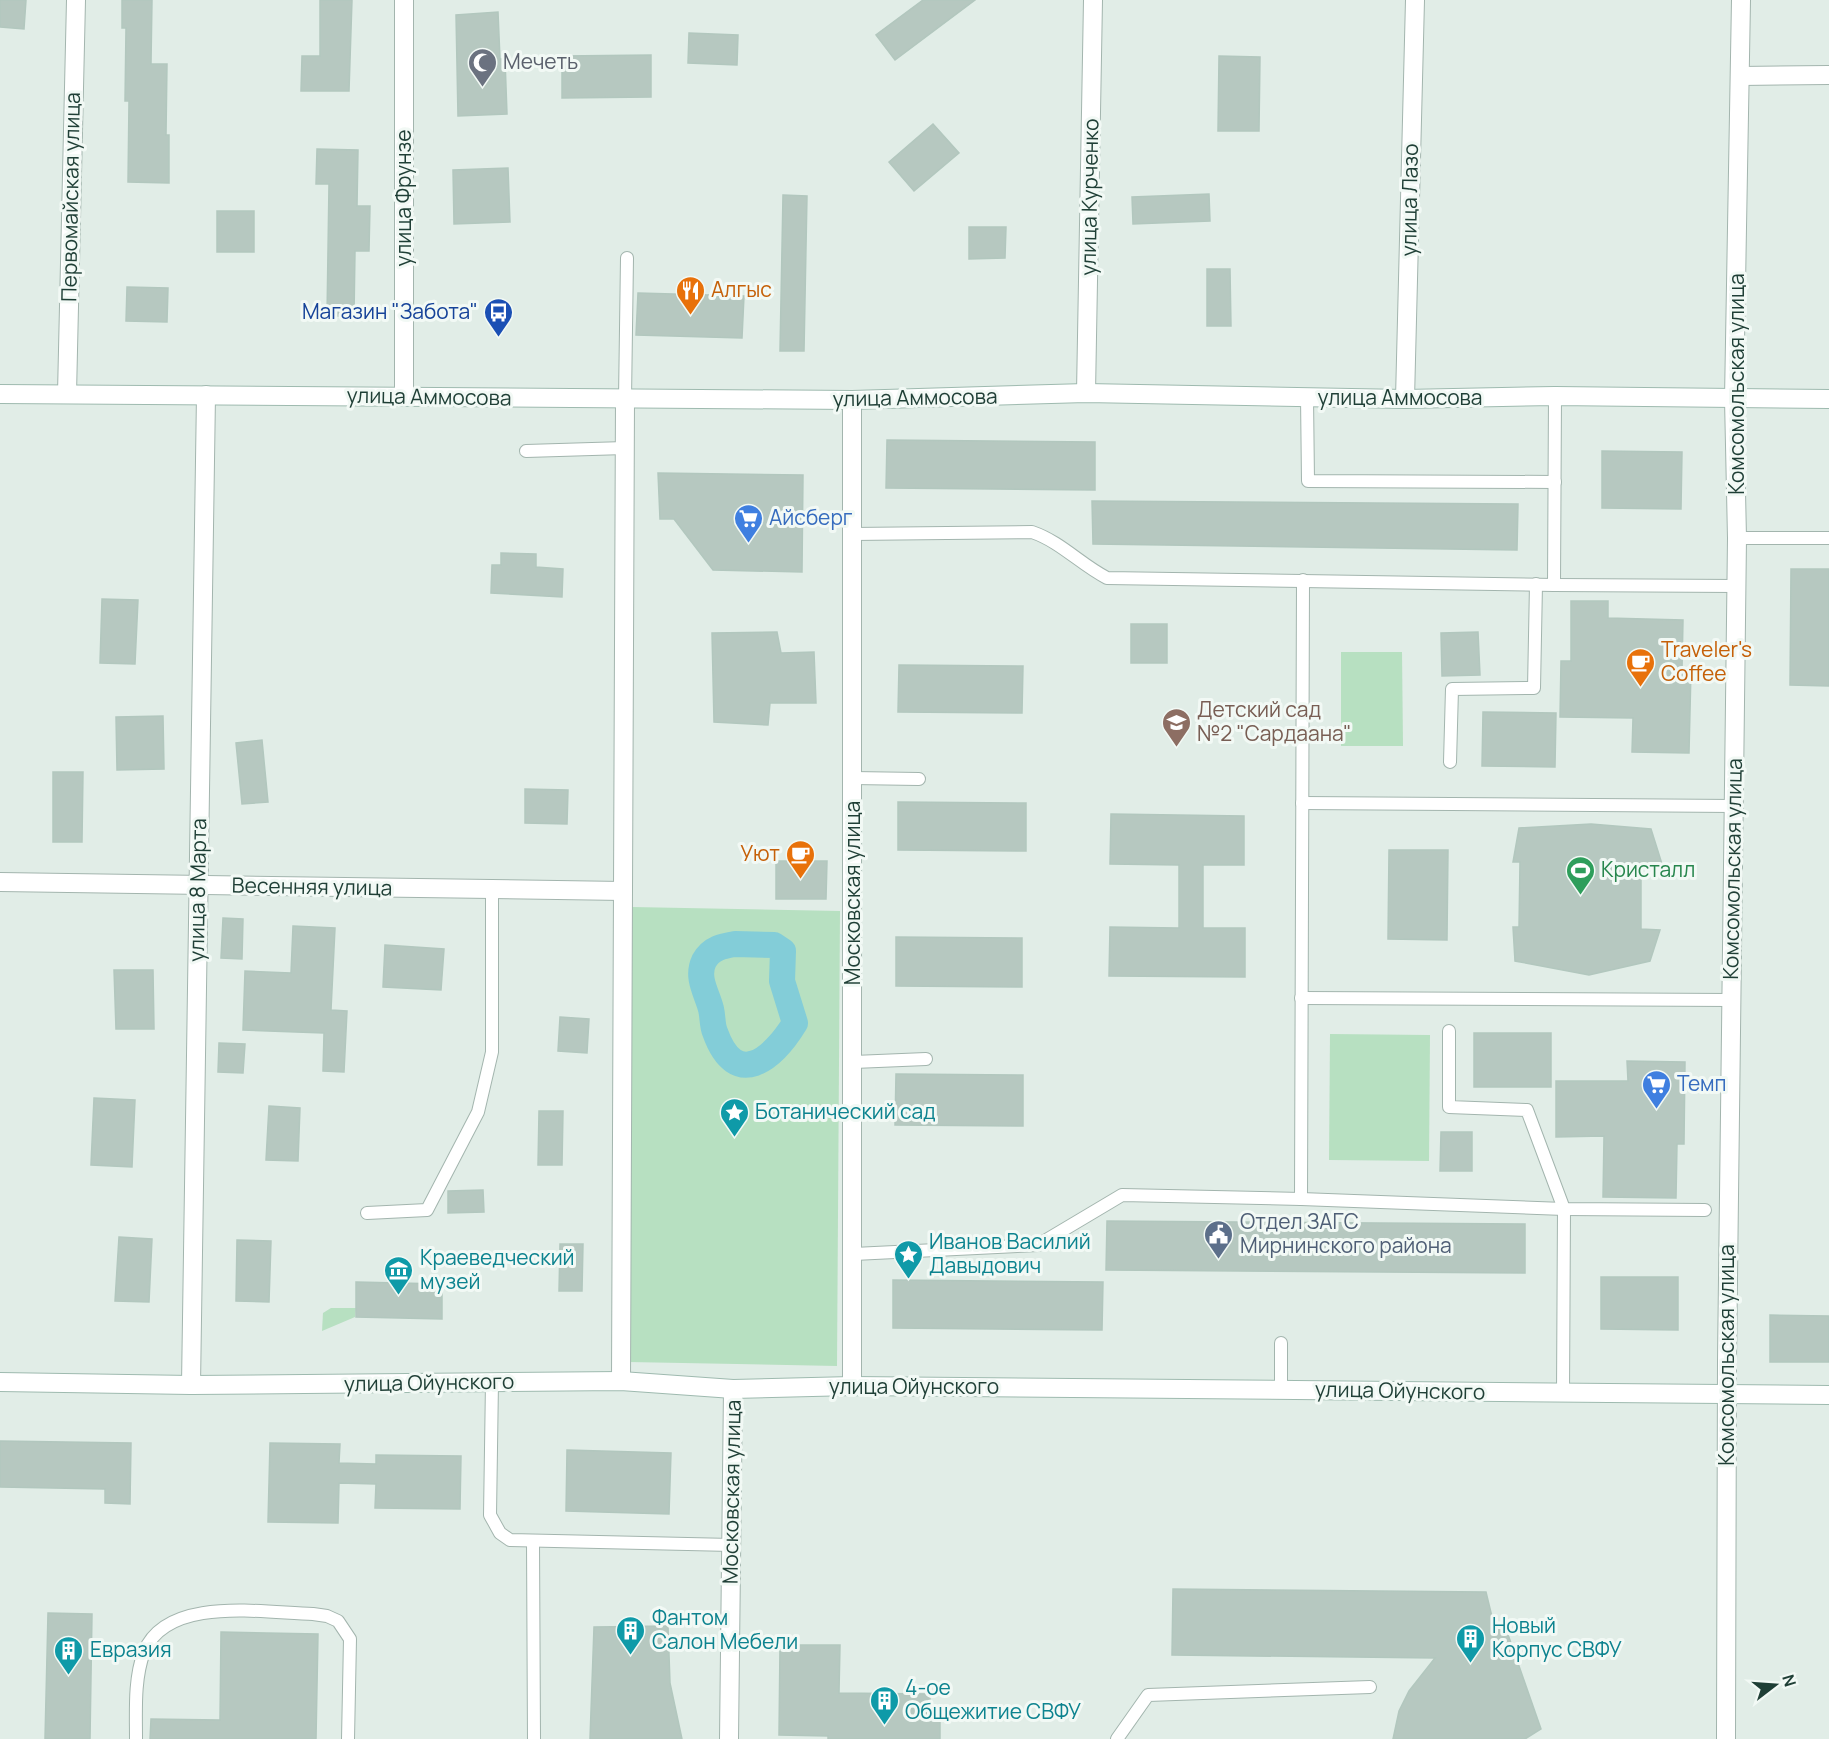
<svg xmlns="http://www.w3.org/2000/svg" width="1829" height="1739" viewBox="0 0 1829 1739" font-family="Manrope,sans-serif">
	<rect width="100%" height="100%" fill="#e1ede7"/>
	<g fill="#b7e0c1">
		<path d="M1341,652H1402L1403,746H1341Z"/>
		<path d="M632,907L840,911L837,1366L628,1362Z"/>
		<path d="M1330,1034L1430,1035L1429,1161L1329,1160Z"/>
		<path d="M331,1308H356L355,1317L322,1331L323,1313Z"/>
	</g>
	<g fill="none" stroke-linecap="round" stroke-linejoin="round">
		<path stroke="#83cdd8" stroke-width="26" d="M735,944L774,945L783,951L782,981L795,1023C773,1059 736,1091 715,1032C712,1025 713,1017 711,1009C707,993 696,978 704,961C711,948 723,946 735,944Z"/>
	</g>
	<g fill="#b6c8c0" stroke="#b2c7be" stroke-width="1.5">
		<path d="M0,0H26L24,29L0,27Z"/>
		<path d="M122,0H152L151,64H167L166,135H169V183L128,182L129,101H125L126,28H122Z"/>
		<path d="M320,0H352L349,91H301L302,56H320Z"/>
		<path d="M923,0H975L895,60L876,35Z"/>
		<path d="M498,12L500,59H505L507,114L458,116L456,15Z"/>
		<path d="M689,33L738,35L737,65L688,63Z"/>
		<path d="M651,55V97L562,98V56Z"/>
		<path d="M1219,56L1260,57L1259,131H1218Z"/>
		<path d="M933,124L959,153L914,191L889,162Z"/>
		<path d="M317,149L358,150L357,206H370L369,251H355L354,316H327L329,184H316Z"/>
		<path d="M508,168L510,222L454,224L453,170Z"/>
		<path d="M1209,194L1210,221L1133,224L1132,197Z"/>
		<path d="M783,195L807,196L804,351H780Z"/>
		<rect x="217" y="211" width="37" height="41"/>
		<path d="M969,227H1006L1005,258L969,259Z"/>
		<path d="M1207,269H1230L1231,326H1207Z"/>
		<path d="M127,287L168,288L167,322L126,321Z"/>
		<path d="M638,293L744,296L742,338L636,335Z"/>
		<path d="M887,440L1095,442V490L886,488Z"/>
		<path d="M1602,451L1682,452L1681,509L1602,508Z"/>
		<path d="M658,473L803,475L802,572L713,570L674,519H660Z"/>
		<path d="M1092,501L1518,504L1517,550L1093,544Z"/>
		<path d="M501,553L536,554V567L563,569L562,597L491,593L492,565H501Z"/>
		<path d="M1791,569H1829V686L1790,685Z"/>
		<path d="M102,599L138,600L135,664L100,663Z"/>
		<path d="M1571,601H1608V618L1683,620L1682,669L1691,670L1689,753L1632,752L1633,718L1560,717L1561,661H1571Z"/>
		<rect x="1131" y="624" width="36" height="39"/>
		<path d="M777,632L781,653L814,652L816,703H770L768,725L714,722L712,633Z"/>
		<path d="M1478,632L1480,675L1442,676L1441,633Z"/>
		<path d="M899,665L1023,666L1022,713L898,712Z"/>
		<path d="M1483,712L1556,713L1555,767L1482,766Z"/>
		<path d="M163,716L164,769L117,770L116,717Z"/>
		<path d="M262,740L268,802L242,804L236,743Z"/>
		<path d="M53,772H83L82,842H53Z"/>
		<path d="M525,789L568,790L567,824L525,823Z"/>
		<path d="M898,802L1026,803V851L898,850Z"/>
		<path d="M1111,814L1244,816V865H1203V928H1245V977L1109,976L1110,927L1179,928V865L1110,864Z"/>
		<path d="M1591,824L1651,829L1662,864H1641V929L1660,930L1650,961L1589,975L1515,961L1513,927H1519L1520,862H1513L1519,828Z"/>
		<path d="M1389,850H1448L1447,940L1388,939Z"/>
		<path d="M776,861H827L826,899H776Z"/>
		<path d="M223,918L243,919L242,959L221,958Z"/>
		<path d="M293,926L335,928L331,1010L347,1011L344,1072L323,1071L324,1033L243,1030L245,971L291,973Z"/>
		<path d="M896,937L1022,938V987L896,986Z"/>
		<path d="M385,945L444,949L441,990L383,987Z"/>
		<path d="M114,970H153L154,1029H116Z"/>
		<path d="M560,1017L589,1019L587,1053L558,1051Z"/>
		<rect x="1474" y="1033" width="77" height="54"/>
		<path d="M219,1043L245,1044L243,1073L218,1072Z"/>
		<path d="M1627,1061L1685,1062L1684,1144H1677L1676,1198L1603,1197L1604,1136L1556,1137V1081H1628Z"/>
		<path d="M896,1074L1023,1075V1126L895,1125Z"/>
		<path d="M94,1098L135,1100L132,1167L91,1165Z"/>
		<path d="M269,1106L300,1108L298,1161L266,1160Z"/>
		<path d="M539,1111H563L562,1165H538Z"/>
		<path d="M1441,1132H1472V1171H1440Z"/>
		<path d="M483,1190L484,1212L448,1213V1191Z"/>
		<path d="M1107,1221L1525,1224V1273L1106,1270Z"/>
		<path d="M119,1237L152,1239L149,1302L115,1301Z"/>
		<path d="M237,1240L271,1241L269,1302L236,1301Z"/>
		<path d="M560,1244H583L582,1291H559Z"/>
		<path d="M1601,1277H1678V1330L1601,1329Z"/>
		<path d="M893,1280L1103,1282L1102,1330L893,1328Z"/>
		<path d="M356,1282L442,1284V1319L356,1317Z"/>
		<path d="M1770,1315L1829,1316V1362H1770Z"/>
		<path d="M0,1441L131,1443L130,1504L105,1503V1489L0,1487Z"/>
		<path d="M270,1443L340,1444L339,1463L376,1464V1455L461,1456L460,1509L375,1508L376,1484L339,1483L338,1523L268,1522Z"/>
		<path d="M567,1450L671,1453L669,1514L566,1511Z"/>
		<path d="M1173,1589L1486,1592L1494,1625L1505,1626L1541,1729L1525,1739H1393L1399,1711L1409,1691L1435,1658L1172,1655Z"/>
		<path d="M48,1613L92,1614L90,1739H45Z"/>
		<path d="M668,1626L670,1683L682,1739H590L594,1627Z"/>
		<path d="M221,1632L318,1634L316,1739H150L151,1719L220,1720Z"/>
		<path d="M780,1645H840L839,1693L930,1694V1715H940V1739H828V1736L779,1735Z"/>
	</g>
	<g fill="none" stroke-linecap="round" stroke-linejoin="round">
		<defs>
			<g id="lane">
				<path d="M1307,397L1308,481L1555,482"/>
				<path d="M625,399L627,258"/>
				<path d="M526,451L625,448"/>
				<path d="M852,534L1032,532C1061,542 1080,564 1107,578L1554,585L1555,396"/>
				<path d="M1737,538H1829"/>
				<path d="M1554,585L1737,586"/>
				<path d="M1450,762L1452,689L1534,688L1536,584"/>
				<path d="M853,778L919,779"/>
				<path d="M1302,803L1734,806"/>
				<path d="M1301,998L1731,1000"/>
				<path d="M1449,1031V1107L1527,1110L1564,1209L1563,1394"/>
				<path d="M854,1062L926,1059"/>
				<path d="M1301,1199L1564,1209L1705,1210"/>
				<path d="M367,1213L427,1210L478,1112L492,1052V890"/>
				<path d="M854,1254L1038,1245L1122,1195L1301,1199L1303,580"/>
				<path d="M492,1382L490,1515L500,1533L510,1540L732,1545"/>
				<path d="M1281,1390V1343"/>
				<path d="M533,1541L534,1739"/>
				<path d="M136,1739C136,1710 134,1679 144,1652C167,1595 264,1613 313,1614L327,1616L338,1621L350,1639L348,1739"/>
				<path d="M1117,1739L1148,1695L1370,1687"/>
			</g>
			<g id="street">
				<path d="M1740,76L1829,75"/>
				<path d="M1086,393L1093,0"/>
				<path d="M67,394L76,0"/>
				<path d="M404,397V0"/>
				<path d="M1405,399L1415,0"/>
				<path d="M852,400V1386"/>
				<path d="M0,882L623,891"/>
				<path d="M621,1381L625,399"/>
				<path d="M191,1385L206,395"/>
				<path d="M729,1739L733,1389"/>
				<path d="M1726,1739L1727,1361L1737,538L1734,399L1741,0"/>
			</g>
			<g id="secondary">
				<path d="M0,394L852,400L1086,393L1405,399L1555,396L1829,399"/>
				<path d="M0,1382L191,1385L621,1381L733,1389L852,1386L1829,1395"/>
			</g>
		</defs>
		<use href="#lane" stroke="#a3b5ae" stroke-width="14"/>
		<use href="#street" stroke="#a3b5ae" stroke-width="20"/>
		<use href="#secondary" stroke="#9ebaaf" stroke-width="20"/>
		<use href="#lane" stroke="#fff" stroke-width="12"/>
		<use href="#street" stroke="#fff" stroke-width="18"/>
		<use href="#secondary" stroke="#fff" stroke-width="18"/>
	</g>
	<defs>
		<symbol id="mosque-pin" viewBox="-11 -11 22 30"><path d="M0 17L-7.5 6A9.5 9.5 0 1 1 7.5 6Z" fill="#6b7280" stroke="#f2f9f5"/><path d="M3.5-4.9A6 6 0 1 0 3.5 4.9A5 5 0 1 1 3.5-4.9Z" fill="#fff"/></symbol>
		<symbol id="restaurant-pin" viewBox="-11 -11 22 30"><path d="M0 17L-7.5 6A9.5 9.5 0 1 1 7.5 6Z" fill="#e8710a" stroke="#f2f9f5"/><path d="M-5-6h1v4h1v-4h1v4h1v-4h1v5L-1.5 .5V6h-2V.5L-5-1ZM5-6V6H3V1.5H1.5Q1.5-4 5-6Z" fill="#fff"/></symbol>
		<symbol id="bus-pin" viewBox="-11 -11 22 30"><path d="M0 17L-7.5 6A9.5 9.5 0 1 1 7.5 6Z" fill="#1a4fb4" stroke="#f2f9f5"/><path d="M-5-6H5V4H4V6H2V4H-2V6H-4V4H-5ZM-3.5-4V0h7V-4ZM-3.5 1.2v1.5H-2V1.2ZM2 1.2v1.5H3.5V1.2Z" fill="#fff"/></symbol>
		<symbol id="supermarket-pin" viewBox="-11 -11 22 30"><path d="M0 17L-7.5 6A9.5 9.5 0 1 1 7.5 6Z" fill="#3f7fe0" stroke="#f2f9f5"/><path d="M-6-5.5h2.5l.6 2H6L4.5 2H-2.5L-4.4-4H-6ZM-1.5 3.2a1.3 1.3 0 1 0 .1 0ZM3 3.2a1.3 1.3 0 1 0 .1 0Z" fill="#fff"/></symbol>
		<symbol id="cafe-pin" viewBox="-11 -11 22 30"><path d="M0 17L-7.5 6A9.5 9.5 0 1 1 7.5 6Z" fill="#e8710a" stroke="#f2f9f5"/><path d="M-5.5-4.5H6V0H3Q3 3.5 0 3.5H-2.5Q-5.5 3.5-5.5 0ZM3-3.2v2h1.7v-2ZM-6 4.5H4V6H-6Z" fill="#fff"/></symbol>
		<symbol id="school-pin" viewBox="-11 -11 22 30"><path d="M0 17L-7.5 6A9.5 9.5 0 1 1 7.5 6Z" fill="#8d6e63" stroke="#f2f9f5"/><path d="M0-5L7-2L0 1L-7-2ZM-4 1L0 2.5L4 1V4Q0 6-4 4Z" fill="#fff"/></symbol>
		<symbol id="stadium-pin" viewBox="-11 -11 22 30"><path d="M0 17L-7.5 6A9.5 9.5 0 1 1 7.5 6Z" fill="#2e9e5b" stroke="#f2f9f5"/><path d="M0-5a6.5 5 0 1 0 0 10a6.5 5 0 1 0 0-10ZM-3.5-1.8h7v3.6h-7Z" fill="#fff"/></symbol>
		<symbol id="sight-pin" viewBox="-11 -11 22 30"><path d="M0 17L-7.5 6A9.5 9.5 0 1 1 7.5 6Z" fill="#0f9aa8" stroke="#f2f9f5"/><path d="M0-6L1.8-2.2L6-1.7L2.9 1.2L3.7 5.4L0 3.3L-3.7 5.4L-2.9 1.2L-6-1.7L-1.8-2.2Z" fill="#fff"/></symbol>
		<symbol id="civic-pin" viewBox="-11 -11 22 30"><path d="M0 17L-7.5 6A9.5 9.5 0 1 1 7.5 6Z" fill="#5c6f8a" stroke="#f2f9f5"/><path d="M-.6-6.5H3V-4.5H.6V-3L4-1V1h2V6H-6V1h2V-1L-.6-3ZM-1.2 2.5V6h2.4V2.5Z" fill="#fff"/></symbol>
		<symbol id="museum-pin" viewBox="-11 -11 22 30"><path d="M0 17L-7.5 6A9.5 9.5 0 1 1 7.5 6Z" fill="#0f9aa8" stroke="#f2f9f5"/><path d="M0-6L6-3V-2H-6V-3ZM-5-1h2V3h-2ZM-1-1h2V3h-2ZM3-1h2V3H3ZM-6 4H6V6H-6Z" fill="#fff"/></symbol>
		<symbol id="building-pin" viewBox="-11 -11 22 30"><path d="M0 17L-7.5 6A9.5 9.5 0 1 1 7.5 6Z" fill="#0f9aa8" stroke="#f2f9f5"/><path d="M-4-6H4V6H1V3H-1V6H-4ZM-2.5-4.3h1.7v1.8h-1.7ZM.8-4.3h1.7v1.8H.8ZM-2.5-1h1.7V.8h-1.7ZM.8-1h1.7V.8H.8Z" fill="#fff"/></symbol>
	</defs>
	<g fill-rule="evenodd">
		<use href="#mosque-pin" x="466" y="46" width="33" height="45"/>
		<use href="#restaurant-pin" x="674" y="274" width="33" height="45"/>
		<use href="#bus-pin" x="482" y="296" width="33" height="45"/>
		<use href="#supermarket-pin" x="732" y="502" width="33" height="45"/>
		<use href="#cafe-pin" x="1624" y="646" width="33" height="45"/>
		<use href="#school-pin" x="1160" y="706" width="33" height="45"/>
		<use href="#cafe-pin" x="784" y="838" width="33" height="45"/>
		<use href="#stadium-pin" x="1564" y="854" width="33" height="45"/>
		<use href="#supermarket-pin" x="1640" y="1068" width="33" height="45"/>
		<use href="#sight-pin" x="718" y="1096" width="33" height="45"/>
		<use href="#civic-pin" x="1202" y="1218" width="33" height="45"/>
		<use href="#sight-pin" x="892" y="1238" width="33" height="45"/>
		<use href="#museum-pin" x="382" y="1254" width="33" height="45"/>
		<use href="#building-pin" x="614" y="1614" width="33" height="45"/>
		<use href="#building-pin" x="1454" y="1622" width="33" height="45"/>
		<use href="#building-pin" x="52" y="1634" width="33" height="45"/>
		<use href="#building-pin" x="868" y="1684" width="33" height="45"/>
	</g>
	<g text-anchor="middle" stroke-width="6" stroke-linejoin="round" paint-order="stroke">
		<g font-size="21" fill="#5b616d" stroke="#f2f9f5" text-anchor="start">
			<text x="503" y="69">Мечеть</text>
		</g>
		<g font-size="21" fill="#1f3f36" stroke="#f2f9f5">
			<text transform="translate(71 197) rotate(-89)" y="7">Первомайская улица</text>
			<text transform="translate(1090 197) rotate(-89)" y="7">улица Курченко</text>
			<text transform="translate(404 198) rotate(-90)" y="7">улица Фрунзе</text>
			<text transform="translate(1410 200) rotate(-89)" y="7">улица Лазо</text>
			<text transform="translate(1737 384) rotate(-90)" y="7">Комсомольская улица</text>
			<text transform="translate(429 397) rotate(1)" y="7">улица Аммосова</text>
			<text transform="translate(915 398) rotate(-1)" y="7">улица Аммосова</text>
			<text x="1400" y="405">улица Аммосова</text>
			<text transform="translate(1733 869) rotate(-89)" y="7">Комсомольская улица</text>
			<text transform="translate(312 887) rotate(1)" y="7">Весенняя улица</text>
			<text transform="translate(198 890) rotate(-89)" y="7">улица 8 Марта</text>
			<text transform="translate(853 893) rotate(-90)" y="7">Московская улица</text>
			<text transform="translate(1727 1355) rotate(-90)" y="7">Комсомольская улица</text>
			<text transform="translate(429 1383) rotate(-1)" y="7">улица Ойунского</text>
			<text x="914" y="1394">улица Ойунского</text>
			<text transform="translate(1400 1391) rotate(1)" y="7">улица Ойунского</text>
			<text transform="translate(732 1492) rotate(-89)" y="7">Московская улица</text>
		</g>
		<g font-size="21" fill="#c56008" stroke="#f2f9f5" text-anchor="start">
			<text x="711" y="297">Алгыс</text>
			<text x="1661" y="657">Traveler's<tspan x="1661" dy="24">Coffee</tspan></text>
			<text x="780" y="861" text-anchor="end">Уют</text>
		</g>
		<g font-size="21" fill="#164399" stroke="#f2f9f5" text-anchor="end">
			<text x="478" y="319">Магазин "Забота"</text>
		</g>
		<g font-size="21" fill="#366cbe" stroke="#f2f9f5" text-anchor="start">
			<text x="769" y="525">Айсберг</text>
			<text x="1677" y="1091">Темп</text>
		</g>
		<g font-size="21" fill="#785e54" stroke="#f2f9f5" text-anchor="start">
			<text x="1197" y="717">Детский сад<tspan x="1197" dy="24">№2 "Сардаана"</tspan></text>
		</g>
		<g font-size="21" fill="#27864d" stroke="#f2f9f5" text-anchor="start">
			<text x="1601" y="877">Кристалл</text>
		</g>
		<g font-size="21" fill="#0d838f" stroke="#f2f9f5" text-anchor="start">
			<text x="755" y="1119">Ботанический сад</text>
			<text x="929" y="1249">Иванов Василий<tspan x="929" dy="24">Давыдович</tspan></text>
			<text x="420" y="1265">Краеведческий<tspan x="420" dy="24">музей</tspan></text>
			<text x="652" y="1625">Фантом<tspan x="652" dy="24">Салон Мебели</tspan></text>
			<text x="1492" y="1633">Новый<tspan x="1492" dy="24">Корпус СВФУ</tspan></text>
			<text x="90" y="1657">Евразия</text>
			<text x="905" y="1695">4-ое<tspan x="905" dy="24">Общежитие СВФУ</tspan></text>
		</g>
		<g font-size="21" fill="#4e5e75" stroke="#f2f9f5" text-anchor="start">
			<text x="1240" y="1229">Отдел ЗАГС<tspan x="1240" dy="24">Мирнинского района</tspan></text>
		</g>
	</g>
	<g transform="translate(1775 1685) rotate(73)" stroke="#f2f9f5" stroke-width="4.5" paint-order="stroke">
	<path d="M0-4.5L10 22L0 15L-10 22Z" fill="#1f3f36"/>
	<text y="-9" font-size="16" font-weight="bold" text-anchor="middle" fill="#1f3f36">N</text>
	</g>
</svg>
